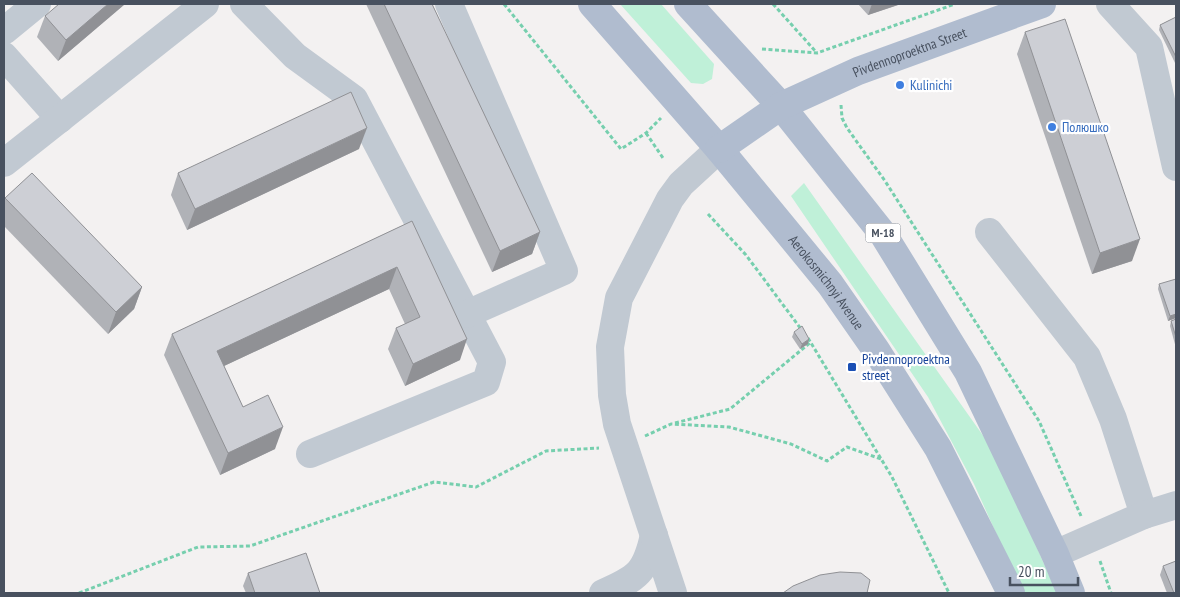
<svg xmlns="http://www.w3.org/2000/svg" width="1180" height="597" viewBox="0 0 1180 597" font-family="'PT Sans Narrow',sans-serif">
	<rect width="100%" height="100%" fill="#f3f1f1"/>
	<g fill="#bff0d8">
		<path d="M620,4H661L714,64L712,79L703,84L691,83Z"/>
		<path d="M804,183L994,451L1057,593H1023L974,484L928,397L791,196Z"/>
	</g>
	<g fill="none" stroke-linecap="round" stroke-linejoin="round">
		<g stroke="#76cfae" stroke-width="3" stroke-dasharray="4 2.5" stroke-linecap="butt">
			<path d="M504,4L621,149L646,133L661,118"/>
			<path d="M773,4L817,53"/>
			<path d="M762,49L817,53L955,4"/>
			<path d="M841,105L842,118L847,128L885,181L1039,421L1081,516"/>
			<path d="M646,133L663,158"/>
			<path d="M708,214L746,255L801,329"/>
			<path d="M808,338L892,477L949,593"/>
			<path d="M675,423L730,409L811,342"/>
			<path d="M645,436L671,424L729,427L791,444L827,461L847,447L881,459"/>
			<path d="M1100,561L1111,593"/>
			<path d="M79,593L198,547L250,546L434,482L476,487L546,451L599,448"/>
		</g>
		<g stroke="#c1c9d2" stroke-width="28">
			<path d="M244,4L295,56L354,99L492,362L486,382L310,454"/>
			<path d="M449,4L564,271L467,314"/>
			<path d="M1110,4L1149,47L1176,167"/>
			<path d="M4,31L37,4"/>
			<path d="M4,56L60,119"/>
			<path d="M4,163L205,4"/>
			<path d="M989,232L1087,357L1113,419L1144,515"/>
			<path d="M1055,554L1144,515L1176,505"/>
			<path d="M603,593C638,578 646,572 654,535"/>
			<path d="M673,593L617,424L612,395L610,347L619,298L670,199L681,184L719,149"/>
		</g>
		<g stroke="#b0bccf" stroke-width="28">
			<path id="s1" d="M592,4L719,149L830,284L876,350L938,448L1011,593"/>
			<path d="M688,4L781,106L883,234L968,372L1055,554L1071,593"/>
			<path id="s2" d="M719,149L781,106L858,71L1042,4"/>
		</g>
	</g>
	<g fill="#b0b2b7">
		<path d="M125,4L58,61L37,37L45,16Z"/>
		<path d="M366,4H432L540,232L532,254L492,272Z"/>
		<path d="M858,4H901L868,15Z"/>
		<path d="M1176,17V65L1159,30L1160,25Z"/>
		<path d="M1025,32L1132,261L1092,274L1017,54Z"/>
		<path d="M359,149L187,230L171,195L178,173Z"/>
		<path d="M5,198L142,287L134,309L108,334L4,226V203Z"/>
		<path d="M412,221L460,360L405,386L388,349L396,328L405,324L389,289L224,366L243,407L275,449L220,475L164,355L172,334Z"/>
		<path d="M1159,284L1176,318L1168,321L1158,289Z"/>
		<path d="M1176,319V348L1170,326L1171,321Z"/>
		<path d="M794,332L808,344L800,349L792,337Z"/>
		<path d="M1163,566L1176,593H1167L1160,575Z"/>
		<path d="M248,573L320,593H246L243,586Z"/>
	</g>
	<g fill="#909195">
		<path d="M108,4H125L58,61L66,40Z"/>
		<path d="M872,4H901L868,15Z"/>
		<path d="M367,128L359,149L187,230L195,209Z"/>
		<path d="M540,232L532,254L492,272L500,251Z"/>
		<path d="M1140,239L1132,261L1092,274L1100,253Z"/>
		<path d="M397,267L389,289L209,373L217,351Z"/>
		<path d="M142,287L134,309L108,334L116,312Z"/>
		<path d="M1176,314V318L1168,321L1170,316Z"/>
		<path d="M467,339L460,360L405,386L413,364Z"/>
		<path d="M809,339L808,344L800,349L802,344Z"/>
		<path d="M283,427L275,449L220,475L228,453Z"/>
	</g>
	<g fill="#cdcfd5" stroke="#909195">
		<path d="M59,4H108L66,40L45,16Z"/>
		<path d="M384,4H432L540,232L500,251Z"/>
		<path d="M1176,17V57L1160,25Z"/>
		<path d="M1065,19L1140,239L1100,253L1025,32Z"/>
		<path d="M351,92L367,128L195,209L178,173Z"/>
		<path d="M32,173L142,287L116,312L5,198Z"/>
		<path d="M412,221L467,339L413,364L396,328L420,317L397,267L217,351L243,407L268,395L283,427L228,453L172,334Z"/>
		<path d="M1176,279V314L1170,316L1159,284Z"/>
		<path d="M1176,319V337L1171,321Z"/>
		<path d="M802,326L809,339L802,344L794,332Z"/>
		<path d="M306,553L320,593H255L248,573Z"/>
		<path d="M1176,561V593H1174L1163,566Z"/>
		<path d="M840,572L861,573L870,580L867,593H783L793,586L820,575Z"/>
	</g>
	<g fill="#3f7fe0" stroke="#fff" stroke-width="2">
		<circle cx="900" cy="85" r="5"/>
		<circle cx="1052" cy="127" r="5"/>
	</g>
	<rect fill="#1a4fb4" stroke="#fff" stroke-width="2" x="847" y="362" width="10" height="10" rx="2.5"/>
	<g text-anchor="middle" stroke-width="4.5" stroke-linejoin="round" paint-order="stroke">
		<rect fill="#fff" stroke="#7f858f" stroke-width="1" x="865.5" y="223.5" width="35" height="19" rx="4"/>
		<g font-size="12" font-weight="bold" fill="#48515f">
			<text x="883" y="237">М-18</text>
		</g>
		<g font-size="14" fill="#48515f" stroke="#fff">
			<text dy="5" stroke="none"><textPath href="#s2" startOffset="215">Pivdennoproektna Street</textPath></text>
			<text dy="5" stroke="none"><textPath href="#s1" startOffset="364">Aerokosmichnyi Avenue</textPath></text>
		</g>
		<g font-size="14" fill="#366cbe" stroke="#fff" text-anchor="start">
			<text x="910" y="90">Kulinichi</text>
			<text x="1062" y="132">Полюшко</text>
		</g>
		<g font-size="14" fill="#164399" stroke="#fff" text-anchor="start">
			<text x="862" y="364">Pivdennoproektna<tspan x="862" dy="16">street</tspan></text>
		</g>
	</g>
	<rect width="1180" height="597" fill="none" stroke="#48515f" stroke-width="10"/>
	<path d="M1010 577v8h68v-8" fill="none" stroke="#48515f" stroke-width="2.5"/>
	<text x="1018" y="577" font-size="15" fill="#48515f" stroke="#ffffff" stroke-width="4" paint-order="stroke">20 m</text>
</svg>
